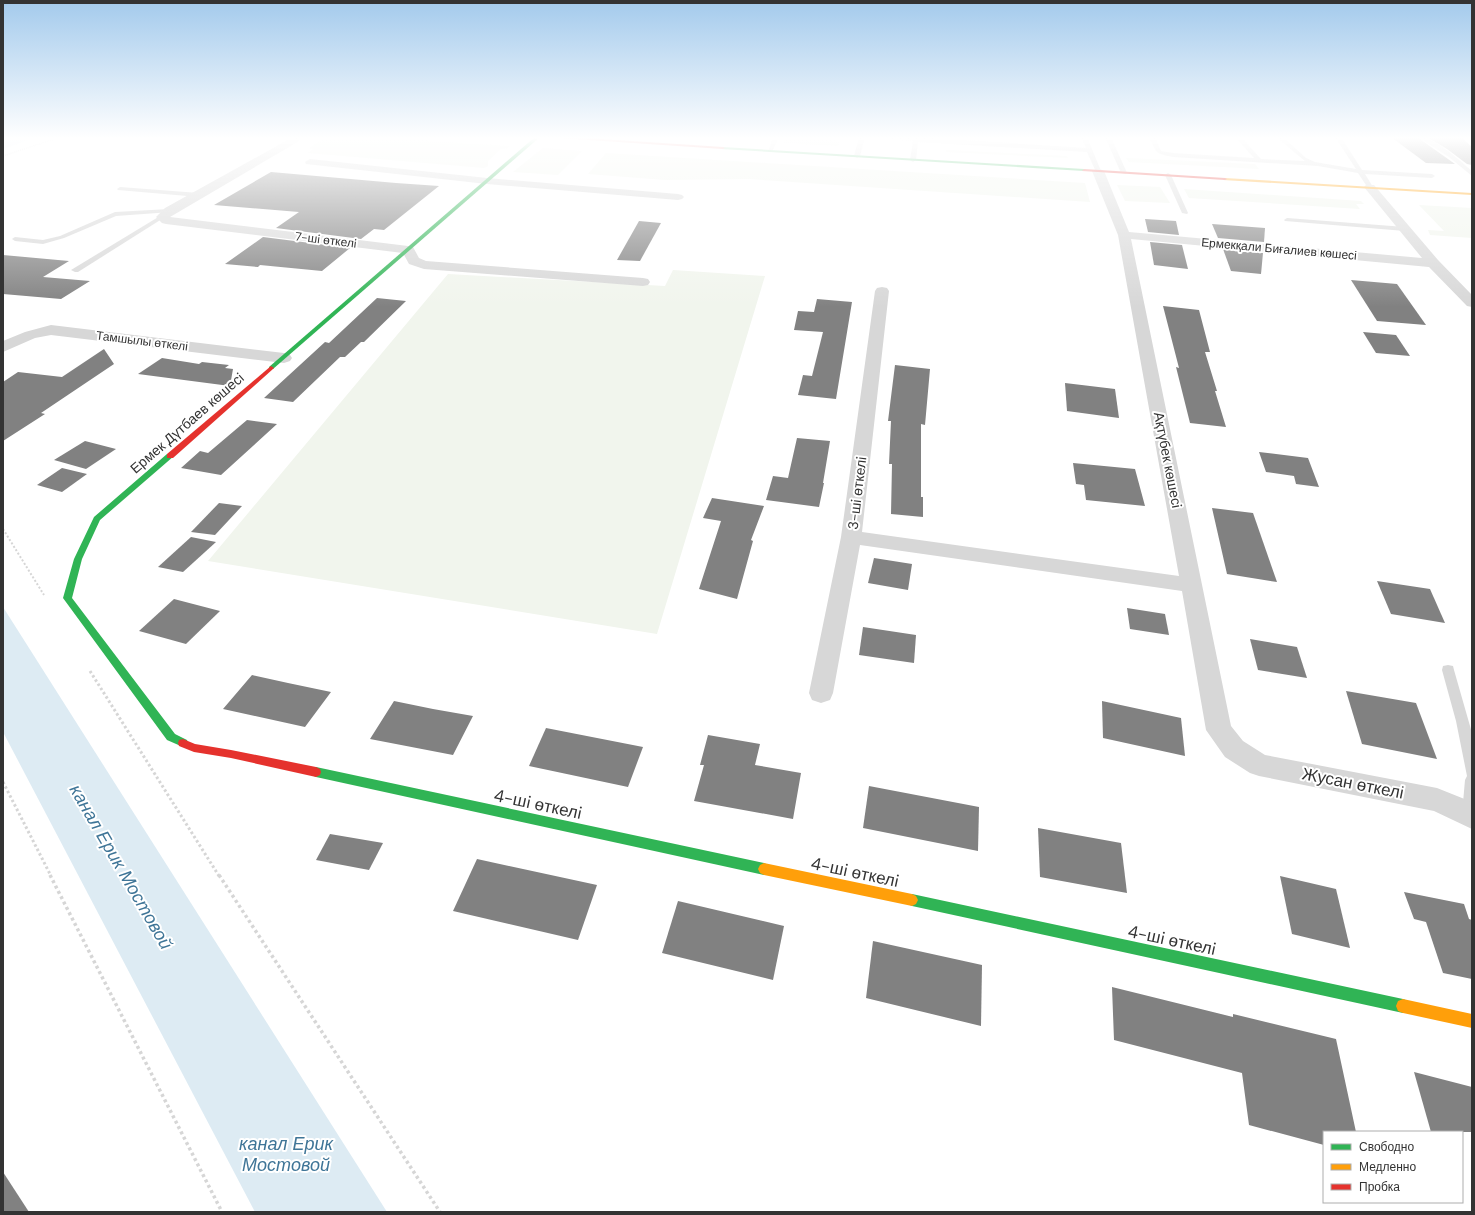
<svg xmlns="http://www.w3.org/2000/svg" width="1475" height="1215" viewBox="0 0 1475 1215" font-family="'DM Sans',sans-serif">
	<rect width="100%" height="100%" fill="#fff"/>
	<g fill="#f1f5ed">
		<path d="M326,137H365L510,146L508,148L501,149L488,161V166L484,168L308,153L313,149L309,148Z"/>
		<path d="M800,139L839,141L838,146L783,143L784,140Z"/>
		<path d="M543,148L582,151L558,175L513,172Z"/>
		<path d="M946,150L1067,156L1068,158L946,152Z"/>
		<path d="M606,153L1085,183L1090,202L749,179L665,180L588,174Z"/>
		<path d="M1126,158L1255,164L1259,169L1129,162Z"/>
		<path d="M1117,185L1160,187L1170,203L1125,201Z"/>
		<path d="M1184,189L1361,201L1364,204H1356L1360,209L1189,198Z"/>
		<path d="M1419,205L1472,208V238L1430,235L1428,230L1444,231Z"/>
		<path d="M673,270L765,276L657,634L208,561L448,274L665,286Z"/>
	</g>
	<g fill="#ddebf3">
		<path d="M9,137H37L3,149V139Z"/>
		<path d="M3,607L387,1212H255L3,732Z"/>
	</g>
	<g fill="#818181">
		<path d="M1391,137H1417L1455,164L1426,163Z"/>
		<path d="M1427,137H1461L1472,147V165L1467,164L1447,149Z"/>
		<path d="M271,172L396,183L439,186L384,230L374,229L361,239L276,228L299,212L214,205Z"/>
		<path d="M1145,219L1176,221L1179,235L1148,232Z"/>
		<path d="M639,221L661,223L640,261L617,260Z"/>
		<path d="M1212,224L1265,228L1264,242L1218,238Z"/>
		<path d="M263,237L350,248L322,271L260,265L258,267L225,264Z"/>
		<path d="M1150,242L1182,245L1188,269L1154,265Z"/>
		<path d="M1223,249L1263,253L1261,274L1231,271Z"/>
		<path d="M3,255L69,261L43,277L90,281L61,299L3,294Z"/>
		<path d="M1351,280L1397,284L1426,325L1377,321Z"/>
		<path d="M377,298L406,301L364,342H361L345,357H340L293,402L264,398L325,342L329,343Z"/>
		<path d="M817,299L852,302L836,399L798,395L803,375L812,376L823,332L794,330L798,311L814,312Z"/>
		<path d="M1163,306L1199,310L1210,352H1205L1217,391H1215L1226,427L1190,423L1176,367L1179,368Z"/>
		<path d="M1363,332L1396,335L1410,356L1376,353Z"/>
		<path d="M104,349L114,364L41,413L45,414L3,441V382L18,372L62,377Z"/>
		<path d="M162,358L199,364L202,362L229,365L225,368L233,369L230,386L138,374Z"/>
		<path d="M895,365L930,369L925,425L921,424V497H923V517L891,514L892,464H889L891,421H888Z"/>
		<path d="M1065,383L1115,389L1119,418L1067,411Z"/>
		<path d="M247,420L277,424L221,475L181,468L200,451L208,453Z"/>
		<path d="M797,438L830,441L823,483H824L819,507L766,500L773,476L788,478Z"/>
		<path d="M85,441L116,449L86,469L54,460Z"/>
		<path d="M1259,452L1308,458L1319,487L1296,484L1294,476L1266,472Z"/>
		<path d="M1073,463L1135,469L1145,506L1086,500L1084,485L1076,484Z"/>
		<path d="M62,468L87,474L62,492L37,485Z"/>
		<path d="M712,498L764,506L751,540L753,541L737,599L699,589L721,521L703,518Z"/>
		<path d="M219,503L242,506L215,535L191,532Z"/>
		<path d="M1212,508L1253,513L1277,582L1227,574Z"/>
		<path d="M191,537L216,542L183,572L158,567Z"/>
		<path d="M874,558L912,564L908,590L868,583Z"/>
		<path d="M1377,581L1430,589L1445,623L1391,614Z"/>
		<path d="M174,599L220,611L186,644L139,631Z"/>
		<path d="M1127,608L1165,614L1169,635L1130,629Z"/>
		<path d="M863,627L916,635L914,663L859,655Z"/>
		<path d="M1250,639L1297,647L1307,678L1258,670Z"/>
		<path d="M252,675L288,683L331,692L305,727L223,709Z"/>
		<path d="M1346,691L1416,703L1437,759L1362,744Z"/>
		<path d="M394,701L433,709L473,716L453,755L370,739Z"/>
		<path d="M1102,701L1181,718L1185,756L1103,738Z"/>
		<path d="M546,728L643,747L628,787L529,766Z"/>
		<path d="M708,735L760,744L755,765L801,773L793,819L694,801L704,765H700Z"/>
		<path d="M869,786L979,807L978,851L863,828Z"/>
		<path d="M1038,828L1121,843L1127,893L1040,877Z"/>
		<path d="M330,834L383,843L369,870L316,860Z"/>
		<path d="M477,859L597,885L578,940L453,911Z"/>
		<path d="M1280,876L1336,889L1350,948L1292,934Z"/>
		<path d="M1404,892L1464,904L1469,919L1472,920V979L1443,973L1426,922L1414,919Z"/>
		<path d="M678,901L784,926L773,980L662,953Z"/>
		<path d="M873,941L982,965L981,1026L866,998Z"/>
		<path d="M1112,987L1233,1017V1014L1336,1039L1356,1132H1324V1145L1249,1125L1242,1073L1114,1040Z"/>
		<path d="M1414,1072L1472,1087V1132H1431Z"/>
		<path d="M3,1172L29,1212H3Z"/>
	</g>
	<g fill="none" stroke-linecap="round" stroke-linejoin="round">
		<path stroke="#d6d6d6" stroke-width="1.5" stroke-dasharray="1 1" stroke-linecap="butt" d="M3,156L60,137"/>
		<path stroke="#d6d6d6" stroke-width="2" stroke-dasharray="2 2" stroke-linecap="butt" d="M3,529L44,595"/>
		<g stroke="#d6d6d6" stroke-width="3" stroke-dasharray="2.5 2.5" stroke-linecap="butt">
			<path d="M90,671L219,876"/>
			<path d="M3,782L51,876"/>
		</g>
		<g stroke="#d6d6d6" stroke-width="3.5" stroke-dasharray="3 3" stroke-linecap="butt">
			<path d="M50,875L222,1212"/>
			<path d="M219,875L440,1212"/>
		</g>
		<g fill="#d7d7d7" fill-rule="evenodd">
			<path d="M773,137H779L772,152H768Z"/>
			<path d="M859,137H865L860,156L857,158L854,156Z"/>
			<path d="M866,137H919L1086,148L1081,137H1087L1101,171L1096,172L1087,152L918,142L916,160L913,162L910,160L913,141Z"/>
			<path d="M1105,137H1111L1127,173L1126,174L1121,173Z"/>
			<path d="M1149,137H1155L1161,151L1173,153L1254,158L1235,137H1241L1261,159L1305,161L1276,137H1283L1306,158L1315,162L1356,169L1335,137H1341L1362,170L1432,174L1435,176L1432,178L1365,174L1373,187L1370,189L1368,188L1358,173L1318,166L1173,157C1155,153 1157,154 1149,137Z"/>
			<path d="M1418,137C1435,137 1459,160 1472,171V176L1449,157Z"/>
			<path d="M1168,173L1171,175L1188,213L1187,214L1182,213L1165,175Z"/>
			<path d="M120,187L199,193L202,195L199,197L118,190L117,189Z"/>
			<path d="M169,209L171,210V212L116,216L64,238L43,244L15,241L12,239L15,237L43,240L60,236L115,212Z"/>
			<path d="M160,216L165,217L78,272H75L71,270Z"/>
			<path d="M1287,218L1405,227L1408,229L1405,231L1285,221L1284,220Z"/>
			<path d="M1448,665L1453,666L1454,670L1472,733V820L1469,821L1464,819L1462,814L1465,780L1467,776L1456,721L1442,670L1443,666Z"/>
		</g>
		<g fill="#d7d7d7" fill-rule="evenodd">
			<path d="M293,137H306L170,217L408,246L413,247L419,258L426,261L643,278L648,279L650,282L648,285L643,286L424,269L409,264L403,253L166,224L162,223L156,217L165,208Z"/>
			<path d="M310,159L487,178L678,194L682,195L684,197L682,199L678,200L487,184L306,164L305,162Z"/>
			<path d="M1098,168L1104,171L1129,232L1422,258L1364,187L1366,185H1374L1438,260L1472,295V307L1467,306L1429,267L1131,239L1231,726L1243,741L1265,755L1437,788L1472,802V829L1434,811L1259,776L1250,773L1225,757L1206,730L1182,591L860,545L833,693L830,700L821,703L812,700L809,693L841,537L875,291L877,288L882,287L887,288L889,291L862,532L1179,576L1118,235L1092,171Z"/>
			<path d="M51,325L284,353L290,355L292,358L290,361L284,363L51,335L35,338L3,352V341L25,332Z"/>
		</g>
		<g fill="#30b455" fill-rule="evenodd">
			<path d="M535,137H540L273,369H269V367Z"/>
			<path d="M723,147L1084,169L1086,170L1084,171L721,149Z"/>
			<path d="M167,454H170L174,456L100,520L82,559L72,598L175,734L187,740L188,743L187,746L183,747L167,740L63,598L74,559L94,517Z"/>
			<path d="M316,767L764,863L768,865L770,869L768,873L764,875L316,777L312,775L311,772L312,769Z"/>
			<path d="M912,894L1403,999L1408,1001L1410,1006L1408,1011L1403,1013L912,906L908,904L906,900L908,896Z"/>
		</g>
		<g fill="#ff9f0a" fill-rule="evenodd">
			<path d="M1225,178L1472,193V195L1223,180Z"/>
			<path d="M764,863L912,894L916,896L918,900L916,904L912,906L764,875L760,873L758,869L760,865Z"/>
			<path d="M1403,999L1472,1014V1028L1403,1013L1398,1011L1396,1006L1398,1001Z"/>
		</g>
		<g fill="#e5322d" fill-rule="evenodd">
			<path d="M544,137H571L723,147L725,148L723,149Z"/>
			<path d="M1084,169L1225,178L1227,179L1225,180L1082,171Z"/>
			<path d="M271,366L274,368L273,369L173,458H167V454Z"/>
			<path d="M183,739L195,744L231,750L316,767L320,769L321,772L320,775L316,777L231,758L194,752L179,746L178,743L179,740Z"/>
		</g>
	</g>
	<linearGradient id="sky" x2="0" y2="1"><stop stop-color="#a3caec"/><stop offset="0.45" stop-color="#fff"/><stop offset="1" stop-color="#fff" stop-opacity="0"/></linearGradient>
	<rect width="1475" height="307" fill="url(#sky)"/>
	<g text-anchor="middle" stroke-width="4" stroke-linejoin="round" paint-order="stroke">
		<g font-size="12" fill="#333" stroke="#fff">
			<text transform="translate(326 240) rotate(7)" y="4">7-шi өткелi</text>
			<text transform="translate(1279 249) rotate(5)" y="4">Ермекқали Биғалиев көшесі</text>
			<text transform="translate(142 341) rotate(7)" y="4">Тамшылы өткелі</text>
		</g>
		<g font-size="14" fill="#333" stroke="#fff">
			<text transform="translate(187 423) rotate(-41)" y="5">Ермек Дүтбаев көшесi</text>
			<text transform="translate(1168 460) rotate(79)" y="5">Ақтүбек көшесi</text>
			<text transform="translate(857 493) rotate(-83)" y="5">3-шi өткелi</text>
		</g>
		<g font-size="17" fill="#333" stroke="#fff">
			<text transform="translate(1353 783) rotate(11)" y="6">Жусан өткелі</text>
			<text transform="translate(538 804) rotate(12)" y="6">4-шi өткелi</text>
			<text transform="translate(855 872) rotate(12)" y="6">4-шi өткелi</text>
			<text transform="translate(1172 940) rotate(12)" y="6">4-шi өткелi</text>
		</g>
		<g font-size="18" font-style="italic" fill="#3f7597" stroke="#fff">
			<text transform="translate(121 867) rotate(60)" y="6">канал Ерик Мостовой</text>
			<text x="286" y="1150">канал Ерик<tspan x="286" dy="21">Мостовой</tspan></text>
		</g>
	</g>
	<rect width="1475" height="1215" fill="none" stroke="#333333" stroke-width="8"/>
	<rect x="1323" y="1131" width="140" height="72" fill="#ffffff" stroke="#adadad"/>
	<rect x="1331" y="1144" width="20" height="6" fill="#30b455" stroke="#adadad"/>
	<text x="1359" y="1151" font-size="12" fill="#333333">Свободно</text>
	<rect x="1331" y="1164" width="20" height="6" fill="#ff9f0a" stroke="#adadad"/>
	<text x="1359" y="1171" font-size="12" fill="#333333">Медленно</text>
	<rect x="1331" y="1184" width="20" height="6" fill="#e5322d" stroke="#adadad"/>
	<text x="1359" y="1191" font-size="12" fill="#333333">Пробка</text>
</svg>
